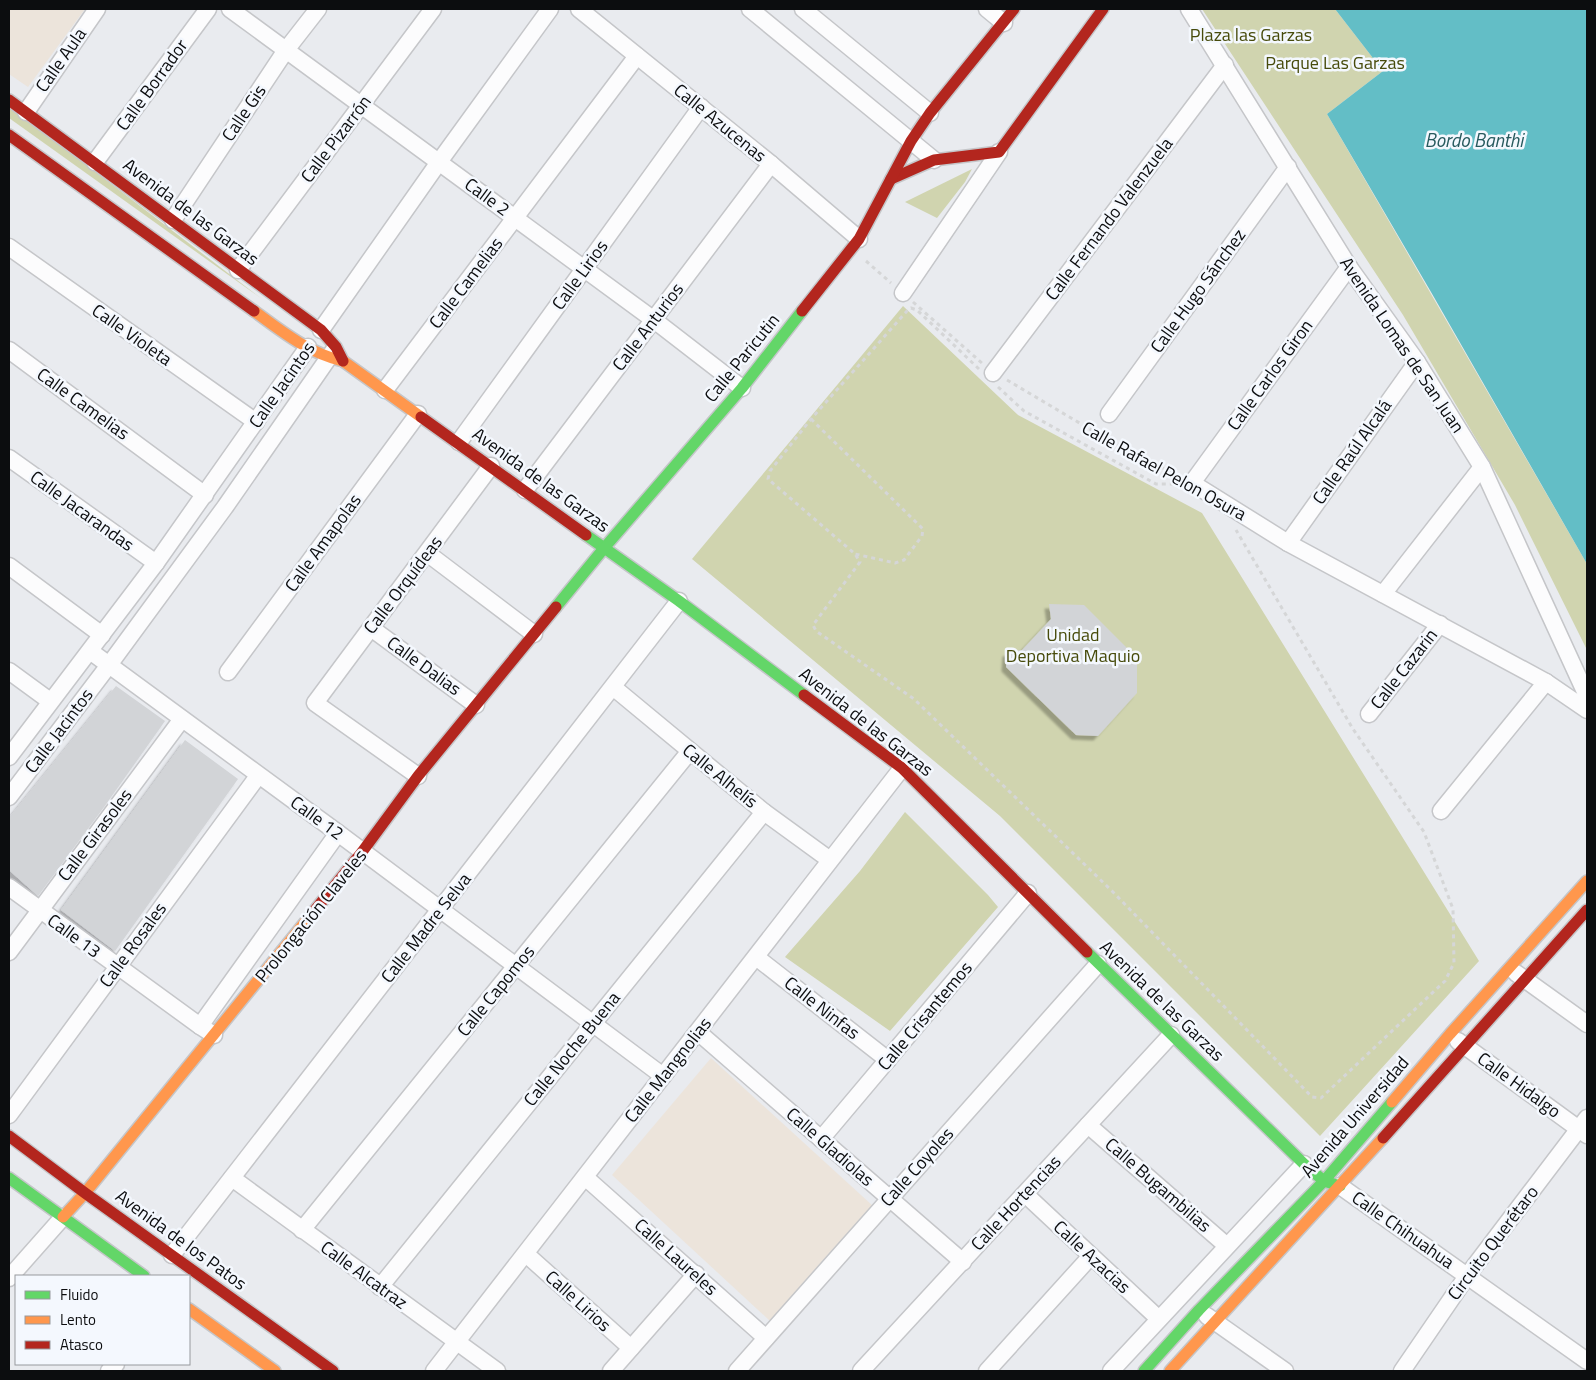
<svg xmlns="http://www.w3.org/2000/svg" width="1596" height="1380" viewBox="0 0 1596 1380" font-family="'Titillium Web',sans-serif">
	<defs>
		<filter id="shadow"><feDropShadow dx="-4.5" dy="4.5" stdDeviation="1" flood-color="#0004"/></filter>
	</defs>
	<rect width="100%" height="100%" fill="#e9ebef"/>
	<g fill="#ece4db">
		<path d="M9,9H85L28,87L9,74Z"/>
		<path d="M711,1058L873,1206L770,1321L612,1175Z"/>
	</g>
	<g fill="#d0d4af">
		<path d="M1202,9H1335L1383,71L1327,114L1587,564V650L1515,505L1403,315Z"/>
		<path d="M9,106L262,299L9,118Z"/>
		<path d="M972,169L965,182L937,218L905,202Z"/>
		<path d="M903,306L1018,415L1202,513L1479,961L1320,1136L1000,816L692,559Z"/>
		<path d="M905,812L988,895L998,907L890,1031L785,957L860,871Z"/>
	</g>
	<path fill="#63bec6" d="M1335,9H1587V564L1431,292L1327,114L1383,71Z"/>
	<g fill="#d2d4d7" filter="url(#shadow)">
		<path d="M1049,604L1084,605L1137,658V693L1098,736L1076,735L1006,667L1007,652L1022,650L1051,619Z"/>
		<path d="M116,686L165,721L104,807L38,896L9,870V818Z"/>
		<path d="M185,740L238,779L115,951L61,910Z"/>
	</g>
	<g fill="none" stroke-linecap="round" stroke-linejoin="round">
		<defs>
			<g id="street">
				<path d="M230,9L654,320L742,388"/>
				<path d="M579,9L771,164L859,239"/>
				<path d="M750,9L934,160"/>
				<path d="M803,9L930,113"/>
				<path d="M987,9L1004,23"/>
				<path d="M1189,9L1349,267L1417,362L1482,467L1587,696"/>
				<path d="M26,112L97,9"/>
				<path d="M95,162L208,9"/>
				<path d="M173,220L286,50L318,9"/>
				<path d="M9,247L256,422"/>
				<path d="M1349,267L1192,483L1288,543L1546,682L1587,710"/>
				<path d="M238,270L433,9"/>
				<path d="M903,293L999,152"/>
				<path d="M321,330L439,162L550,9"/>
				<path d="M9,350L205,495"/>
				<path d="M993,373L1225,65"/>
				<path d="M385,390L637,56"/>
				<path d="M1109,414L1288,167"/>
				<path d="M459,442L701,107"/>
				<path d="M9,458L156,563"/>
				<path d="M525,490L771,164"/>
				<path d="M1288,543L1417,362"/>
				<path d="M427,553L534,634"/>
				<path d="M9,566L102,635"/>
				<path d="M1383,594L1482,467"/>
				<path d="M371,628L476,705"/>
				<path d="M90,651L338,833L663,1076"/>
				<path d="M9,671L50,701"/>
				<path d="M228,672L418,414"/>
				<path d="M613,687L764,812L830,860"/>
				<path d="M1369,714L1440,624"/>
				<path d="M9,757L156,563L308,347"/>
				<path d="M418,776L315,703L491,466"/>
				<path d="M9,797L109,665L225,507L334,350"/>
				<path d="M1441,811L1546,682"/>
				<path d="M9,887L200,1026L214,1035"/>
				<path d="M9,952L182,719"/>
				<path d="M756,957L888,1060"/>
				<path d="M1516,973L1587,1024"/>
				<path d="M200,1026L338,833"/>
				<path d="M698,1032L963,1262"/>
				<path d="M1458,1041L1587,1135"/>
				<path d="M9,1115L258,776"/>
				<path d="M1088,1125L1227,1246"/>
				<path d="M821,1139L1028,893"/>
				<path d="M585,1177L766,1338"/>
				<path d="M232,1178L497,1371"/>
				<path d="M1340,1186L1587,1361"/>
				<path d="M1025,1194L1159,1319"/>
				<path d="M302,1230L690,751"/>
				<path d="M526,1254L631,1348"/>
				<path d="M172,1255L679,601"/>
				<path d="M9,1278L63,1217"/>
				<path d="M380,1287L764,812"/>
				<path d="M1207,1316L1285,1371"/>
				<path d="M109,1371L116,1364"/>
				<path d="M434,1371L902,768"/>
				<path d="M611,1371L696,1274"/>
				<path d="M737,1371L1098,964"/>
				<path d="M861,1371L1171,1035"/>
				<path d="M987,1371L1091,1256"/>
				<path d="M1111,1371L1304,1164"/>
				<path d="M1402,1371L1467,1276L1587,1118"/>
			</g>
			<g id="fast">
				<path d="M586,535L679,601L804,695"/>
				<path d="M556,607L605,547L742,388L802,311"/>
				<path d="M1087,952L1304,1164L1324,1181L1340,1186"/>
				<path d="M9,1178L144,1276"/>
				<path d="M1144,1371L1199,1310L1324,1181L1392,1102"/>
			</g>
			<g id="slow">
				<path d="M254,311C281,331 310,354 343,361L421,417"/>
				<path d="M1392,1102L1450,1034L1587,881"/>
				<path d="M63,1217L85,1193L311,915"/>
				<path d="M189,1309L275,1371"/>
				<path d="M1170,1371L1383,1138"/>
			</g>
			<g id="jam">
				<path d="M9,100L321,330L336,347L343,361"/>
				<path d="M9,135L254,311"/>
				<path d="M891,179L934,160L999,152L1103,9"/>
				<path d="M802,311L859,239L911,141L930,113L1014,9"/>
				<path d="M421,417L586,535"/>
				<path d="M804,695L902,768L1087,952"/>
				<path d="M311,915L362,852L418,776L556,607"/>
				<path d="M9,1136L85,1193L333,1371"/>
				<path d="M1383,1138L1587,910"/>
			</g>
		</defs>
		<use href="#street" stroke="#c5c6c9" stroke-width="19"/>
		<use href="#fast" stroke="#c5c6c9" stroke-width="14"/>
		<use href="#slow" stroke="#c5c6c9" stroke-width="14"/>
		<use href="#jam" stroke="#c5c6c9" stroke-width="14"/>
		<g stroke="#d5d6d7" stroke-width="3" stroke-dasharray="4 4" stroke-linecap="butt">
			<path d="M866,261L891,283"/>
			<path d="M913,302L983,364"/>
			<path d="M979,369L917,310L911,308L907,311L811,419L770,471L768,479L855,554L860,562L813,625L816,631L914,699L1112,891L1312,1097L1321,1098L1445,981L1454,963L1453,909L1424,832L1353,729L1236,530"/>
			<path d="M1007,380L1093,431L1180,477"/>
			<path d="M998,387L1024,411L1156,484H1178"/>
			<path d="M811,419L923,529L922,536L904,560L895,563L855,554"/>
		</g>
		<use href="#street" stroke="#fcfcfd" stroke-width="16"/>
		<use href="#fast" stroke="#63d668" stroke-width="11"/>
		<use href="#slow" stroke="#ff974d" stroke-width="11"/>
		<use href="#jam" stroke="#b3261e" stroke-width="11"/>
	</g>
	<g text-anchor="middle" stroke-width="5" stroke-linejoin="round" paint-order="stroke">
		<g font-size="18" fill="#474b0b" stroke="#f4f8fe">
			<text x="1251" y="41">Plaza las Garzas</text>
			<text x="1335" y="69">Parque Las Garzas</text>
			<text x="1073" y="641">Unidad<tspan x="1073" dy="21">Deportiva Maquio</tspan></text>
		</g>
		<g font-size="18" fill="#0c0d0f" stroke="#f4f8fe">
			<text transform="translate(61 60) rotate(-55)" y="6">Calle Aula</text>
			<text transform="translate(152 85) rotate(-54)" y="6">Calle Borrador</text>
			<text transform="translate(244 113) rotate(-56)" y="6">Calle Gis</text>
			<text transform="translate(720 123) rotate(39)" y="6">Calle Azucenas</text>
			<text transform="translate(336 139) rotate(-53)" y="6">Calle Pizarrón</text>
			<text transform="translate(487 197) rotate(36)" y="6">Calle 2</text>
			<text transform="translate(191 212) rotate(37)" y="6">Avenida de las Garzas</text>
			<text transform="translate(1109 219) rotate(-53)" y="6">Calle Fernando Valenzuela</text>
			<text transform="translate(580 275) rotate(-54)" y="6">Calle Lirios</text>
			<text transform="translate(466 283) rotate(-53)" y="6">Calle Camelias</text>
			<text transform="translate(1198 291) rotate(-54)" y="6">Calle Hugo Sánchez</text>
			<text transform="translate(648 327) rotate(-53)" y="6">Calle Anturios</text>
			<text transform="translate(132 335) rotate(35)" y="6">Calle Violeta</text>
			<text transform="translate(1402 345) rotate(56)" y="6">Avenida Lomas de San Juan</text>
			<text transform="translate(742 358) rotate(-51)" y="6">Calle Paricutin</text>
			<text transform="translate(1270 375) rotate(-54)" y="6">Calle Carlos Giron</text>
			<text transform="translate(282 385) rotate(-55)" y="6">Calle Jacintos</text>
			<text transform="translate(83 404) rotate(36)" y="6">Calle Camelias</text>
			<text transform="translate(1352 452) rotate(-55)" y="6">Calle Raúl Alcalá</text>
			<text transform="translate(1164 471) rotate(29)" y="6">Calle Rafael Pelon Osura</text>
			<text transform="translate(541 480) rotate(36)" y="6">Avenida de las Garzas</text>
			<text transform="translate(82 511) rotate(36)" y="6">Calle Jacarandas</text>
			<text transform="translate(323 543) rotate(-54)" y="6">Calle Amapolas</text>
			<text transform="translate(403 585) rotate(-53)" y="6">Calle Orquídeas</text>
			<text transform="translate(424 666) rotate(36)" y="6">Calle Dalias</text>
			<text transform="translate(1404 669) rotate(-52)" y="6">Calle Cazarin</text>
			<text transform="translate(866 722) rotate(38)" y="6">Avenida de las Garzas</text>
			<text transform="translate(59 731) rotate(-53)" y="6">Calle Jacintos</text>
			<text transform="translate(720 776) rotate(39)" y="6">Calle Alhelís</text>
			<text transform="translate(317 818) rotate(36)" y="6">Calle 12</text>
			<text transform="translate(95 835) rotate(-53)" y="6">Calle Girasoles</text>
			<text transform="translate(311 916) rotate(-51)" y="6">Prolongación Claveles</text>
			<text transform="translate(426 928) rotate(-52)" y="6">Calle Madre Selva</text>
			<text transform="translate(74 936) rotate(36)" y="6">Calle 13</text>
			<text transform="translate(133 945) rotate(-54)" y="6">Calle Rosales</text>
			<text transform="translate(496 991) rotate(-51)" y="6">Calle Capomos</text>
			<text transform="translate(1162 1001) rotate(44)" y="6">Avenida de las Garzas</text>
			<text transform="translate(822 1008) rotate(38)" y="6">Calle Ninfas</text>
			<text transform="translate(925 1016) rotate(-50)" y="6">Calle Crisantemos</text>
			<text transform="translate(572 1049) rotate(-51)" y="6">Calle Noche Buena</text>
			<text transform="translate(668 1070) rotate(-52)" y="6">Calle Mangnolias</text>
			<text transform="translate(1519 1085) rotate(36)" y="6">Calle Hidalgo</text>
			<text transform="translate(1355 1117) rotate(-49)" y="6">Avenida Universidad</text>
			<text transform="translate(830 1147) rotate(41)" y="6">Calle Gladiolas</text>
			<text transform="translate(917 1167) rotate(-48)" y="6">Calle Coyoles</text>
			<text transform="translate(1158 1185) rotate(41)" y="6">Calle Bugambilias</text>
			<text transform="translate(1016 1203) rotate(-47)" y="6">Calle Hortencias</text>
			<text transform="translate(1403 1230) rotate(35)" y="6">Calle Chihuahua</text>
			<text transform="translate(181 1240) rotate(36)" y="6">Avenida de los Patos</text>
			<text transform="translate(1493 1243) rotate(-53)" y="6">Circuito Querétaro</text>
			<text transform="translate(676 1257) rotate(42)" y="6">Calle Laureles</text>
			<text transform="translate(1092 1257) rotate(43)" y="6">Calle Azacias</text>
			<text transform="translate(364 1275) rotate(36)" y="6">Calle Alcatraz</text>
			<text transform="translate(578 1301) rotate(42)" y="6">Calle Lirios</text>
		</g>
		<g font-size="19" font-style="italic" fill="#275a5e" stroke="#f4f8fe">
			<text x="1474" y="147">Bordo Banthi</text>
		</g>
	</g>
	<rect width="1596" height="1380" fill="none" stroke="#0c0d0f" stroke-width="20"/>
	<rect x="15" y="1275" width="175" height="90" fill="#f4f8fe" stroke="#979a9e"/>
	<rect x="25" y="1291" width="25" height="8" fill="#63d668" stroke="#979a9e"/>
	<text x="60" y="1300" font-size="15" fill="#0c0d0f">Fluido</text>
	<rect x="25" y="1316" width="25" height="8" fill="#ff974d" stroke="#979a9e"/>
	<text x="60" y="1325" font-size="15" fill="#0c0d0f">Lento</text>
	<rect x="25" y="1341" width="25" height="8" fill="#b3261e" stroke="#979a9e"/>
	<text x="60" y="1350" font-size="15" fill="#0c0d0f">Atasco</text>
</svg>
